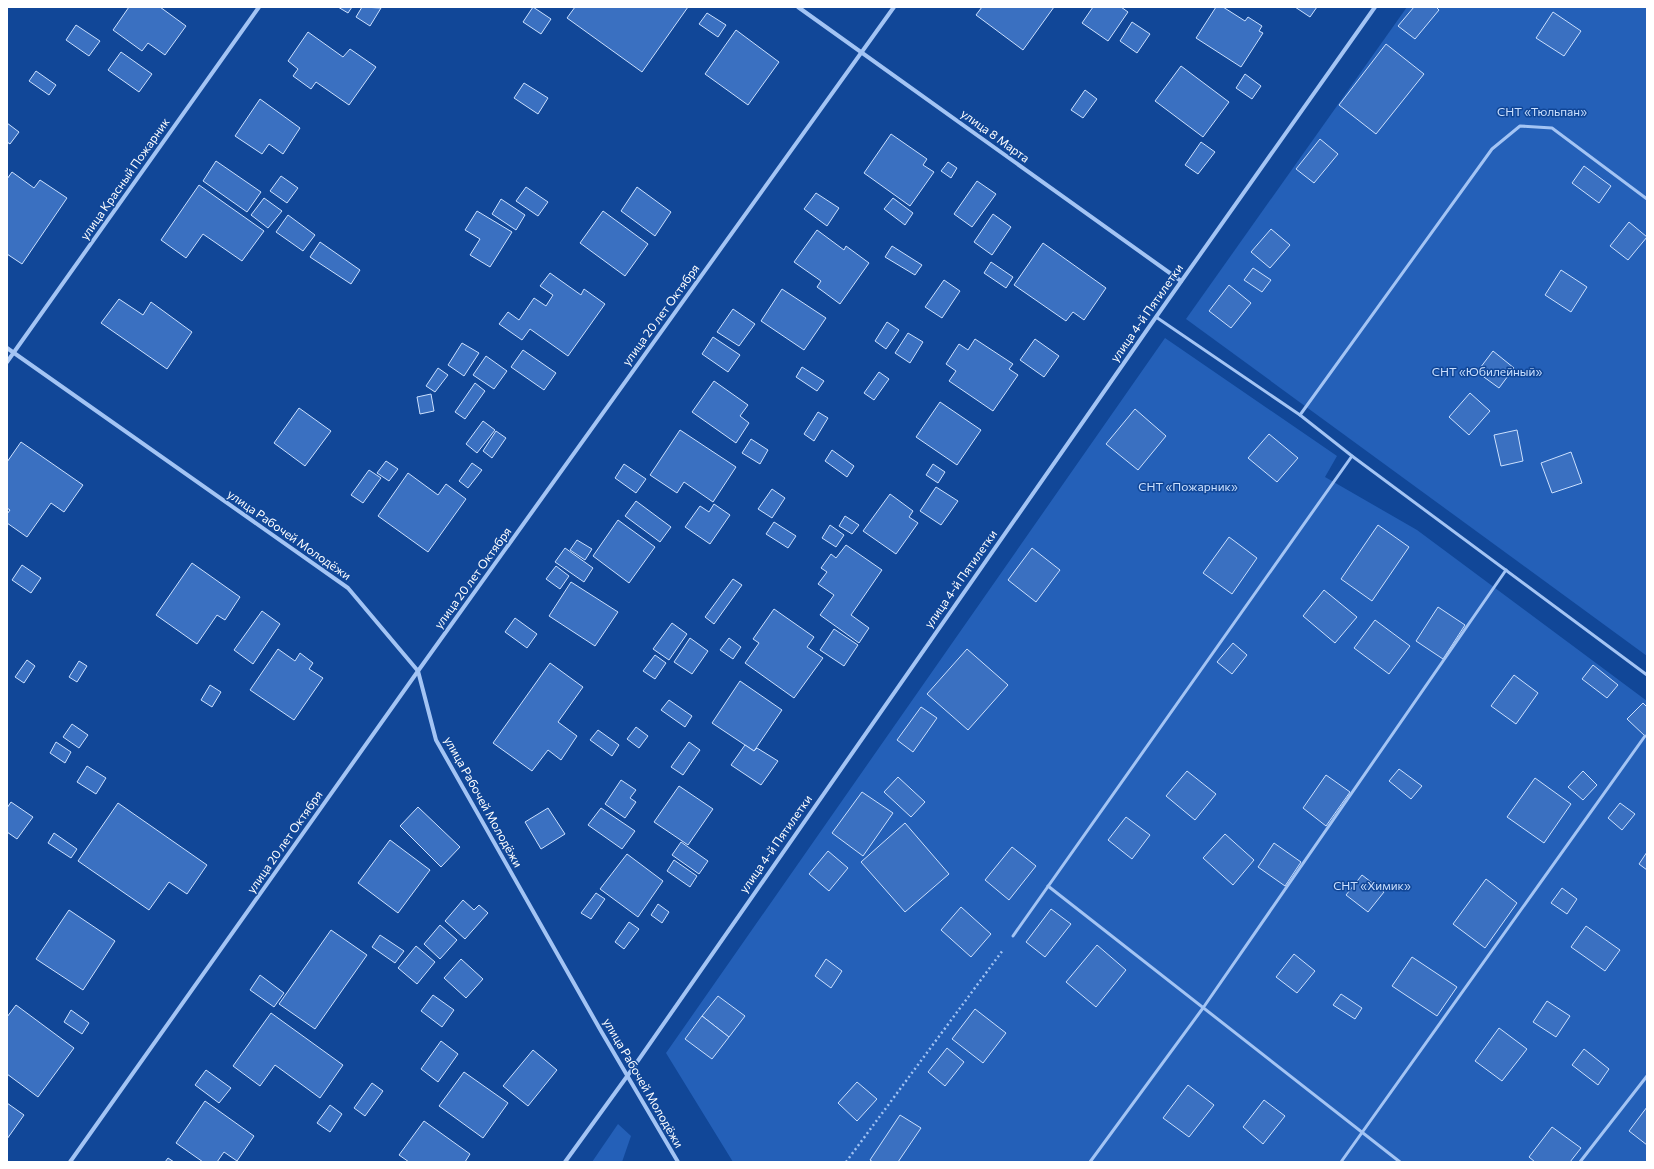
<svg xmlns="http://www.w3.org/2000/svg" width="1654" height="1169" viewBox="0 0 1654 1169" font-family="Commissioner,sans-serif">
	<rect width="100%" height="100%" fill="#114798"/>
	<g fill="#2460b8">
		<path d="M1407,7H1647V656L1186,319Z"/>
		<path d="M1165,338L1337,456L1325,477L1417,530L1647,701V1162H733L666,1053Z"/>
		<path d="M618,1124L631,1136L622,1162H592Z"/>
	</g>
	<g fill="#3a70c1" stroke="#cbe0fe">
		<path d="M129,7H160L186,26L165,55L148,43L142,51L113,30Z"/>
		<path d="M338,7H352L348,13Z"/>
		<path d="M362,7L381,8L370,26L356,17Z"/>
		<path d="M533,7L551,19L541,34L523,22Z"/>
		<path d="M575,7H688L642,72L567,18Z"/>
		<path d="M982,7H1054L1023,50L976,15Z"/>
		<path d="M1093,7H1121L1128,12L1108,41L1082,23Z"/>
		<path d="M1216,7H1223L1245,21L1248,17L1262,26L1259,31L1263,33L1241,67L1196,38Z"/>
		<path d="M1295,7H1317L1310,17Z"/>
		<path d="M1414,7H1436L1439,10L1415,39L1398,26Z"/>
		<path d="M1553,12L1581,31L1564,56L1536,38Z"/>
		<path d="M707,13L726,25L718,37L699,24Z"/>
		<path d="M1132,22L1150,34L1137,53L1120,41Z"/>
		<path d="M76,25L100,41L89,56L66,40Z"/>
		<path d="M736,30L779,62L748,105L705,74Z"/>
		<path d="M308,32L343,57L350,49L376,67L349,105L316,82L311,89L293,76L298,69L288,61Z"/>
		<path d="M1386,44L1424,74L1376,134L1339,105Z"/>
		<path d="M121,52L152,74L139,92L108,70Z"/>
		<path d="M1181,66L1229,102L1203,137L1155,101Z"/>
		<path d="M36,71L56,85L49,95L29,81Z"/>
		<path d="M1245,74L1261,86L1252,99L1236,88Z"/>
		<path d="M524,83L548,98L538,114L514,98Z"/>
		<path d="M1085,90L1097,99L1083,118L1071,110Z"/>
		<path d="M260,99L300,128L283,154L269,144L262,154L235,136Z"/>
		<path d="M7,123L19,132L10,144L7,142Z"/>
		<path d="M891,134L927,159L923,165L934,172L910,206L864,173Z"/>
		<path d="M1320,139L1338,154L1314,183L1296,169Z"/>
		<path d="M1201,142L1215,152L1198,174L1185,165Z"/>
		<path d="M216,161L261,192L247,212L203,181Z"/>
		<path d="M948,162L957,168L951,178L941,171Z"/>
		<path d="M1584,166L1611,186L1599,203L1572,183Z"/>
		<path d="M12,172L34,188L40,180L67,198L22,264L7,254V179Z"/>
		<path d="M281,176L298,188L287,203L270,191Z"/>
		<path d="M977,181L996,194L972,227L954,214Z"/>
		<path d="M199,185L264,231L242,261L203,234L186,258L161,240Z"/>
		<path d="M526,187L548,202L538,216L516,201Z"/>
		<path d="M637,187L671,212L655,236L621,211Z"/>
		<path d="M816,193L839,208L827,226L804,209Z"/>
		<path d="M264,198L282,211L268,228L251,215Z"/>
		<path d="M893,198L913,213L905,225L884,209Z"/>
		<path d="M501,199L525,215L516,230L492,214Z"/>
		<path d="M477,211L512,232L490,267L470,255L480,239L465,230Z"/>
		<path d="M603,211L648,244L625,276L580,243Z"/>
		<path d="M993,214L1011,227L992,255L974,242Z"/>
		<path d="M288,215L315,235L303,251L276,232Z"/>
		<path d="M1629,222L1647,237L1628,260L1610,246Z"/>
		<path d="M1271,229L1290,245L1270,268L1251,252Z"/>
		<path d="M817,230L844,250L846,246L869,263L840,304L817,287L821,281L794,262Z"/>
		<path d="M320,242L360,270L351,284L310,257Z"/>
		<path d="M1043,243L1106,288L1084,320L1073,312L1066,321L1014,285Z"/>
		<path d="M892,246L922,265L915,275L885,257Z"/>
		<path d="M991,262L1013,277L1006,288L984,273Z"/>
		<path d="M1253,268L1271,280L1262,292L1244,280Z"/>
		<path d="M1561,270L1587,287L1571,312L1545,295Z"/>
		<path d="M550,273L581,295L584,289L605,304L568,356L530,329L522,340L499,324L508,312L519,320L534,298L546,306L553,295L540,286Z"/>
		<path d="M944,280L960,291L942,318L925,307Z"/>
		<path d="M1229,285L1251,303L1231,328L1209,311Z"/>
		<path d="M782,289L826,318L804,350L761,321Z"/>
		<path d="M119,299L143,315L151,302L192,332L167,369L101,323Z"/>
		<path d="M733,309L755,324L739,346L717,332Z"/>
		<path d="M887,322L899,330L886,349L875,341Z"/>
		<path d="M908,333L923,342L910,363L895,353Z"/>
		<path d="M713,337L740,355L728,372L702,354Z"/>
		<path d="M975,339L1013,364L1009,369L1018,375L993,411L949,381L956,371L946,364L959,344L968,350Z"/>
		<path d="M1035,339L1059,356L1044,377L1020,360Z"/>
		<path d="M462,343L479,353L464,376L448,365Z"/>
		<path d="M523,350L556,373L544,390L511,367Z"/>
		<path d="M1493,351L1514,368L1499,388L1477,372Z"/>
		<path d="M486,356L507,371L494,389L473,375Z"/>
		<path d="M802,367L824,381L817,391L796,377Z"/>
		<path d="M438,368L448,375L435,392L426,386Z"/>
		<path d="M879,372L889,379L874,400L864,393Z"/>
		<path d="M714,381L748,405L740,416L749,423L736,443L692,412Z"/>
		<path d="M475,383L485,391L465,419L455,412Z"/>
		<path d="M1470,393L1490,411L1469,435L1449,417Z"/>
		<path d="M431,394L434,411L420,414L417,397Z"/>
		<path d="M940,402L981,430L957,465L916,437Z"/>
		<path d="M299,408L331,431L305,466L274,443Z"/>
		<path d="M1135,409L1166,436L1138,470L1106,444Z"/>
		<path d="M818,412L828,418L814,441L804,434Z"/>
		<path d="M483,421L495,430L477,453L466,444Z"/>
		<path d="M680,430L736,467L713,502L684,482L677,493L650,475Z"/>
		<path d="M1517,430L1523,461L1501,466L1494,435Z"/>
		<path d="M496,431L506,438L492,458L483,451Z"/>
		<path d="M1269,434L1298,458L1277,482L1248,458Z"/>
		<path d="M751,439L768,450L760,464L742,453Z"/>
		<path d="M21,442L83,485L64,512L51,503L27,537L7,523V514L10,510L7,508V462Z"/>
		<path d="M832,450L854,466L847,477L825,461Z"/>
		<path d="M1571,452L1582,483L1552,493L1541,463Z"/>
		<path d="M386,461L398,469L389,481L377,473Z"/>
		<path d="M472,463L482,470L468,488L459,481Z"/>
		<path d="M624,464L646,479L636,493L615,478Z"/>
		<path d="M933,464L945,472L938,483L926,475Z"/>
		<path d="M369,470L381,478L363,503L351,495Z"/>
		<path d="M408,473L438,495L446,484L466,499L428,552L378,516Z"/>
		<path d="M936,487L958,501L941,525L920,511Z"/>
		<path d="M772,489L785,498L772,518L758,509Z"/>
		<path d="M890,494L913,511L909,517L918,523L896,554L863,531Z"/>
		<path d="M636,501L671,527L660,542L625,516Z"/>
		<path d="M714,504L730,515L710,544L685,527L700,506L709,512Z"/>
		<path d="M845,516L859,525L852,534L839,526Z"/>
		<path d="M618,520L655,547L629,583L593,556Z"/>
		<path d="M774,522L796,536L788,548L766,534Z"/>
		<path d="M830,525L844,535L836,547L822,538Z"/>
		<path d="M1378,525L1409,547L1372,601L1341,579Z"/>
		<path d="M1229,537L1257,558L1232,594L1203,573Z"/>
		<path d="M577,540L592,549L585,560L570,550Z"/>
		<path d="M846,545L882,570L851,615L869,628L859,643L820,615L834,595L818,584L827,572L821,568L831,554L836,558Z"/>
		<path d="M565,548L593,568L584,582L555,562Z"/>
		<path d="M1032,548L1060,570L1036,602L1008,580Z"/>
		<path d="M192,563L240,597L225,620L217,615L197,644L156,615Z"/>
		<path d="M22,565L41,578L31,593L12,580Z"/>
		<path d="M556,566L569,576L560,589L546,579Z"/>
		<path d="M733,579L742,585L714,624L705,617Z"/>
		<path d="M571,582L618,612L595,646L549,616Z"/>
		<path d="M1324,590L1357,617L1335,643L1303,616Z"/>
		<path d="M1438,607L1465,625L1443,659L1416,641Z"/>
		<path d="M774,609L814,637L807,647L823,658L794,698L745,663L759,643L753,639Z"/>
		<path d="M262,611L280,624L253,664L234,650Z"/>
		<path d="M515,618L537,634L527,648L505,632Z"/>
		<path d="M1375,620L1410,646L1389,674L1354,648Z"/>
		<path d="M672,623L687,634L669,660L653,649Z"/>
		<path d="M834,629L858,645L844,666L820,650Z"/>
		<path d="M690,638L708,651L692,674L674,662Z"/>
		<path d="M729,638L741,647L733,659L720,650Z"/>
		<path d="M1233,643L1247,655L1232,674L1217,662Z"/>
		<path d="M278,649L295,661L300,653L313,663L309,669L323,678L294,720L250,690Z"/>
		<path d="M967,649L1008,685L968,730L927,694Z"/>
		<path d="M655,655L666,663L655,679L643,671Z"/>
		<path d="M27,660L35,666L24,683L15,677Z"/>
		<path d="M79,661L87,666L77,682L69,677Z"/>
		<path d="M550,663L583,687L558,722L577,736L561,760L548,750L532,771L493,743Z"/>
		<path d="M1593,665L1618,685L1607,698L1582,679Z"/>
		<path d="M1514,675L1538,693L1516,724L1491,706Z"/>
		<path d="M740,681L782,710L754,751L712,723Z"/>
		<path d="M210,685L221,692L212,707L201,700Z"/>
		<path d="M669,700L692,716L685,727L661,710Z"/>
		<path d="M1643,703L1647,707V734L1645,736L1627,719Z"/>
		<path d="M921,707L937,718L913,752L897,740Z"/>
		<path d="M72,724L88,735L79,748L63,737Z"/>
		<path d="M636,727L648,736L639,748L627,739Z"/>
		<path d="M598,730L619,745L612,756L590,740Z"/>
		<path d="M56,742L71,752L65,763L50,753Z"/>
		<path d="M689,742L700,750L683,775L671,767Z"/>
		<path d="M745,745L754,751L757,748L778,761L761,785L731,765Z"/>
		<path d="M87,766L106,778L96,794L77,782Z"/>
		<path d="M1399,769L1422,786L1411,799L1389,781Z"/>
		<path d="M1187,771L1216,794L1195,820L1166,796Z"/>
		<path d="M1583,771L1597,785L1583,800L1568,787Z"/>
		<path d="M1326,775L1350,792L1326,826L1303,808Z"/>
		<path d="M898,777L925,802L911,817L884,792Z"/>
		<path d="M1535,778L1571,804L1544,843L1507,817Z"/>
		<path d="M621,780L636,790L630,798L636,802L625,818L605,804Z"/>
		<path d="M679,786L713,809L688,845L654,822Z"/>
		<path d="M862,792L893,813L863,856L832,833Z"/>
		<path d="M11,802L33,817L17,839L7,832V808Z"/>
		<path d="M118,803L207,865L187,894L169,882L149,910L78,861Z"/>
		<path d="M1620,803L1635,814L1622,830L1608,818Z"/>
		<path d="M418,807L460,847L441,867L400,826Z"/>
		<path d="M548,808L565,834L541,849L525,822Z"/>
		<path d="M601,808L635,831L622,849L588,825Z"/>
		<path d="M1126,817L1150,835L1132,859L1108,840Z"/>
		<path d="M905,823L949,874L905,912L861,862Z"/>
		<path d="M54,833L77,849L71,858L48,843Z"/>
		<path d="M1225,834L1254,860L1233,885L1203,858Z"/>
		<path d="M390,840L430,870L398,913L358,883Z"/>
		<path d="M681,842L708,861L699,874L672,855Z"/>
		<path d="M1274,843L1301,862L1285,886L1258,867Z"/>
		<path d="M1012,847L1036,866L1009,900L985,880Z"/>
		<path d="M828,851L848,868L829,891L809,874Z"/>
		<path d="M1647,852V870L1639,864Z"/>
		<path d="M627,854L663,881L638,917L600,889Z"/>
		<path d="M674,860L697,876L690,887L667,871Z"/>
		<path d="M1362,875L1384,892L1368,912L1346,895Z"/>
		<path d="M1486,879L1517,903L1485,948L1453,924Z"/>
		<path d="M1562,888L1577,899L1567,914L1551,903Z"/>
		<path d="M596,893L605,899L591,919L581,913Z"/>
		<path d="M463,900L474,910L479,905L488,913L465,939L445,921Z"/>
		<path d="M658,904L669,912L662,923L651,915Z"/>
		<path d="M961,907L991,934L971,957L941,930Z"/>
		<path d="M1051,909L1071,924L1045,957L1026,942Z"/>
		<path d="M69,910L115,941L83,990L36,959Z"/>
		<path d="M629,922L639,929L624,949L615,942Z"/>
		<path d="M440,925L457,940L440,959L424,944Z"/>
		<path d="M1586,926L1620,950L1605,971L1571,947Z"/>
		<path d="M331,930L367,955L315,1029L279,1004Z"/>
		<path d="M380,935L404,951L395,963L372,947Z"/>
		<path d="M1097,945L1126,970L1096,1007L1066,982Z"/>
		<path d="M416,946L435,962L417,984L398,968Z"/>
		<path d="M1294,954L1315,971L1297,993L1276,977Z"/>
		<path d="M1412,957L1457,987L1437,1016L1392,986Z"/>
		<path d="M461,959L483,979L466,998L444,978Z"/>
		<path d="M826,959L842,971L831,988L815,976Z"/>
		<path d="M260,975L284,993L274,1007L250,990Z"/>
		<path d="M1341,994L1362,1008L1355,1019L1333,1005Z"/>
		<path d="M433,995L454,1010L442,1027L421,1011Z"/>
		<path d="M718,996L745,1016L729,1037L702,1016Z"/>
		<path d="M1547,1001L1570,1016L1556,1037L1533,1022Z"/>
		<path d="M16,1005L74,1048L38,1097L7,1074V1017Z"/>
		<path d="M975,1009L1006,1033L983,1063L952,1039Z"/>
		<path d="M71,1010L89,1023L82,1034L64,1022Z"/>
		<path d="M271,1013L343,1065L320,1098L275,1065L260,1086L233,1066Z"/>
		<path d="M702,1016L729,1037L712,1059L685,1039Z"/>
		<path d="M1499,1028L1527,1049L1502,1081L1475,1061Z"/>
		<path d="M441,1041L458,1054L438,1082L421,1069Z"/>
		<path d="M947,1048L964,1062L945,1086L928,1072Z"/>
		<path d="M1584,1049L1609,1069L1598,1085L1572,1065Z"/>
		<path d="M533,1050L557,1070L528,1106L503,1086Z"/>
		<path d="M206,1070L231,1088L219,1103L195,1085Z"/>
		<path d="M464,1072L508,1103L483,1138L439,1106Z"/>
		<path d="M857,1082L877,1099L857,1121L838,1103Z"/>
		<path d="M372,1083L383,1091L365,1116L354,1108Z"/>
		<path d="M1188,1085L1214,1105L1189,1137L1163,1118Z"/>
		<path d="M1264,1100L1285,1116L1263,1144L1243,1127Z"/>
		<path d="M205,1101L254,1136L237,1161L224,1152L217,1162H203L176,1143Z"/>
		<path d="M7,1103L24,1115L7,1139Z"/>
		<path d="M330,1105L342,1114L330,1132L317,1123Z"/>
		<path d="M1647,1107V1145L1629,1131Z"/>
		<path d="M900,1115L921,1128L898,1162H873L870,1160Z"/>
		<path d="M424,1121L470,1154L465,1162H409L399,1155Z"/>
		<path d="M1552,1127L1581,1148L1570,1162H1535L1529,1157Z"/>
		<path d="M168,1158L174,1162H165Z"/>
	</g>
	<g fill="none" stroke-linecap="round" stroke-linejoin="round">
		<path stroke="#a3c4f4" stroke-width="2.5" stroke-dasharray="2 3" stroke-linecap="butt" d="M846,1162L1003,950"/>
		<g stroke="#a3c4f4" stroke-width="3">
			<path d="M1156,317L1300,415L1352,456L1647,675"/>
			<path d="M1300,415L1492,149L1520,126L1552,128L1647,199"/>
			<path d="M1048,886L1400,1162"/>
			<path d="M1013,936L1352,456"/>
			<path d="M1090,1162L1203,1008L1506,570"/>
			<path d="M1341,1162L1645,736"/>
			<path d="M1580,1162L1647,1076"/>
		</g>
		<g stroke="#a3c4f4" stroke-width="4">
			<path d="M798,7L1181,281"/>
			<path d="M7,348L348,588L418,671L436,740L601,1031L678,1162"/>
			<path d="M7,362L259,7"/>
			<path d="M70,1162L418,671L894,7"/>
			<path d="M565,1162L628,1075L1156,317L1375,7"/>
		</g>
	</g>
	<g text-anchor="middle" stroke-width="3" stroke-linejoin="round" paint-order="stroke">
		<g font-size="12" fill="#cbe0fe" stroke="#114798">
			<text x="1542" y="116">СНТ «Тюльпан»</text>
			<text x="1487" y="376">СНТ «Юбилейный»</text>
			<text x="1188" y="491">СНТ «Пожарник»</text>
			<text x="1372" y="890">СНТ «Химик»</text>
		</g>
		<g font-size="12" fill="#fff" stroke="#114798">
			<text transform="translate(995 136) rotate(36)" y="4">улица 8 Марта</text>
			<text transform="translate(125 179) rotate(-55)" y="4">улица Красный Пожарник</text>
			<text transform="translate(1147 313) rotate(-55)" y="4">улица 4-й Пятилетки</text>
			<text transform="translate(661 315) rotate(-54)" y="4">улица 20 лет Октября</text>
			<text transform="translate(289 535) rotate(35)" y="4">улица Рабочей Молодёжи</text>
			<text transform="translate(473 578) rotate(-54)" y="4">улица 20 лет Октября</text>
			<text transform="translate(961 579) rotate(-55)" y="4">улица 4-й Пятилетки</text>
			<text transform="translate(483 802) rotate(61)" y="4">улица Рабочей Молодёжи</text>
			<text transform="translate(285 842) rotate(-55)" y="4">улица 20 лет Октября</text>
			<text transform="translate(776 844) rotate(-55)" y="4">улица 4-й Пятилетки</text>
			<text transform="translate(643 1083) rotate(60)" y="4">улица Рабочей Молодёжи</text>
		</g>
	</g>
	<rect width="1654" height="1169" fill="none" stroke="#ffffff" stroke-width="16"/>
</svg>
